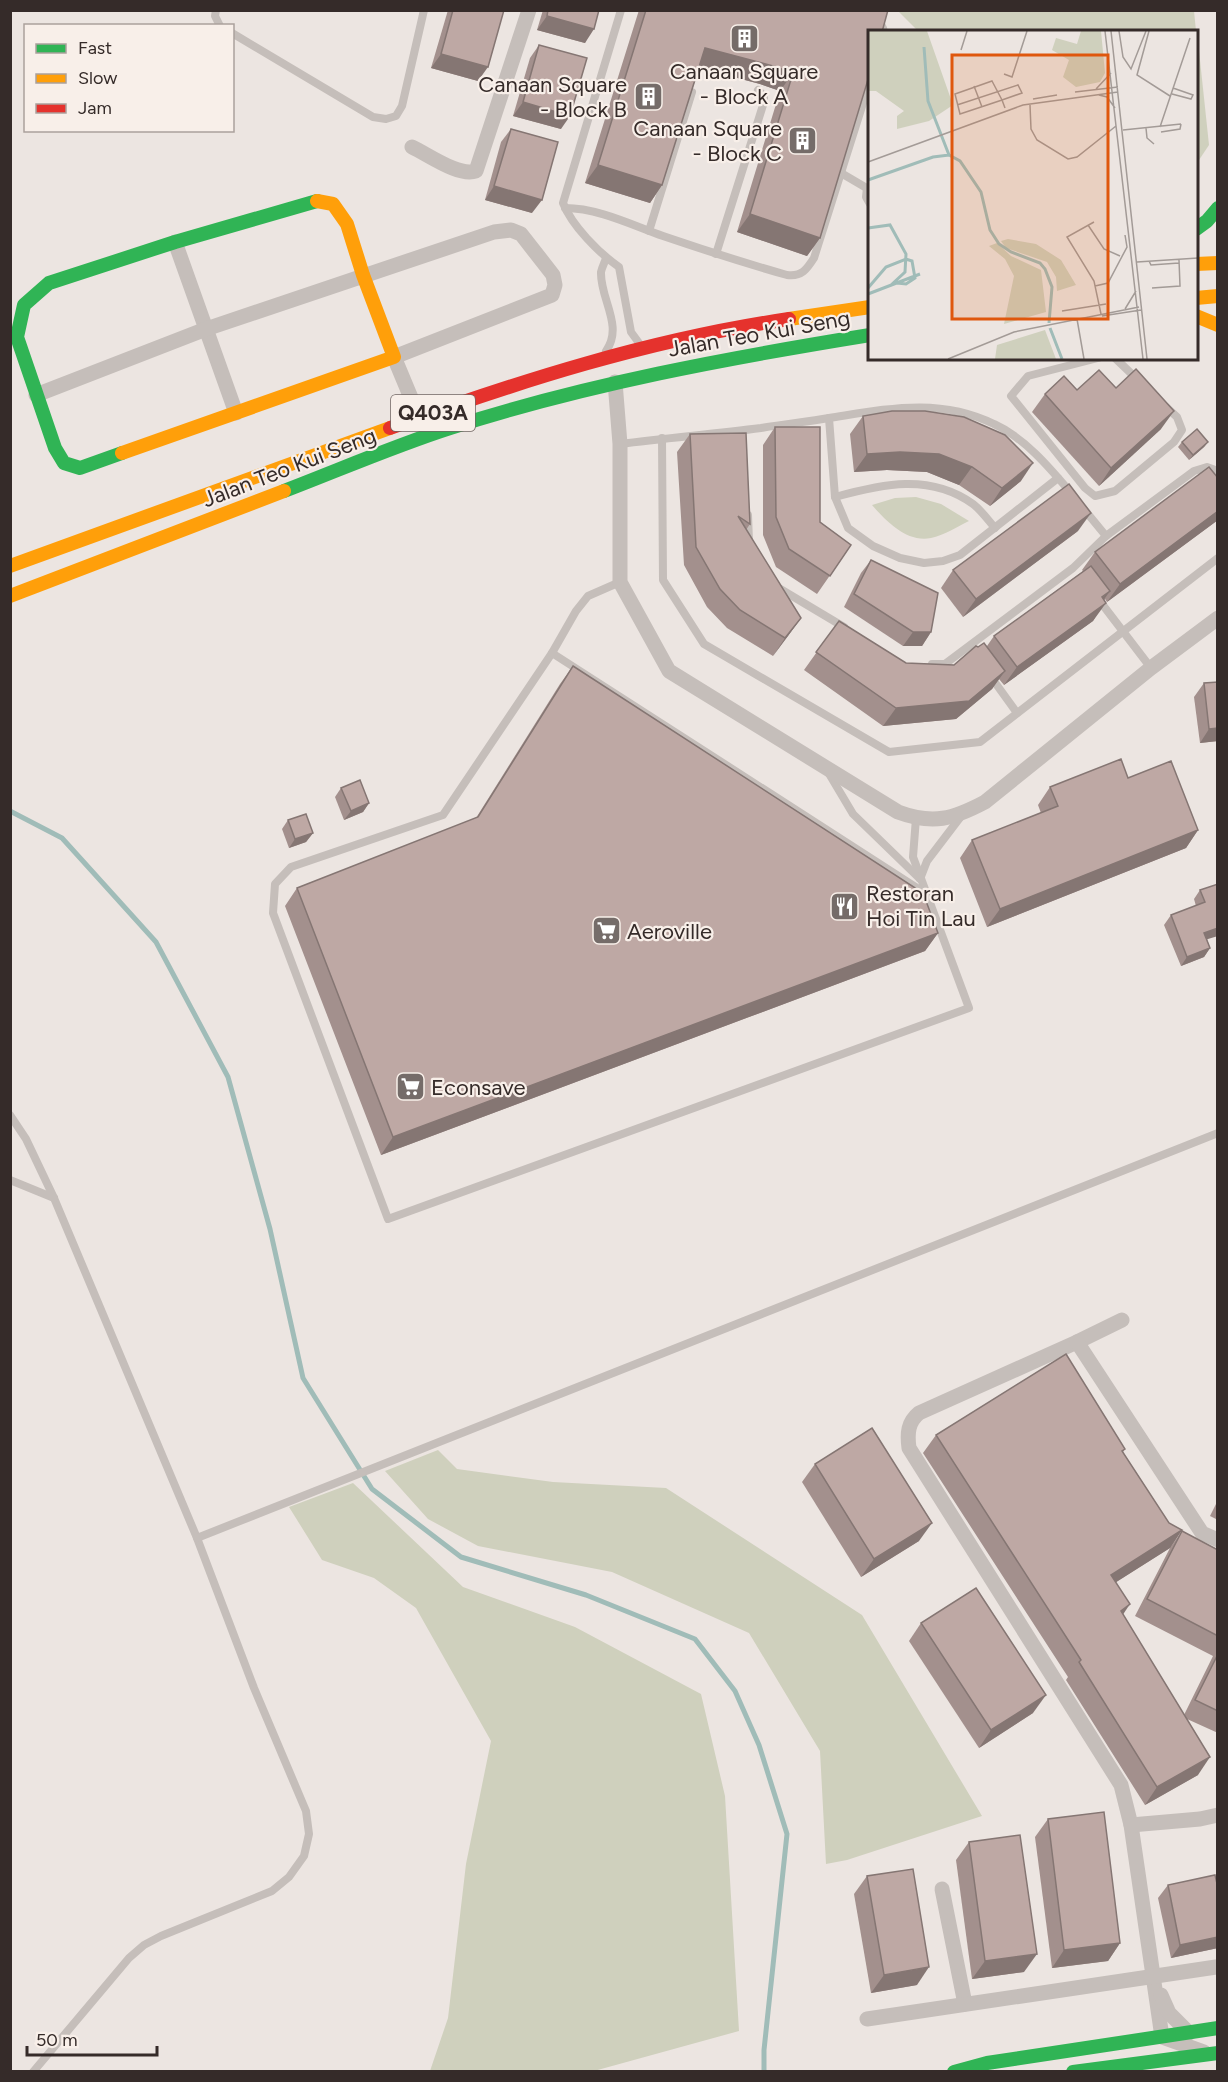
<svg xmlns="http://www.w3.org/2000/svg" width="1228" height="2082" viewBox="0 0 1228 2082" font-family="Figtree,sans-serif">
	<rect width="100%" height="100%" fill="#ece5e1"/>
	<g fill="#cfd0bd">
		<path d="M898,11H1194L1196,31H918Z"/>
		<path d="M1197,32L1209,145L1197,163H1196Z"/>
		<path d="M916,497L941,504L969,521C957,527 944,535 931,538C907,543 886,521 872,505L895,498Z"/>
		<path d="M438,1450L457,1469L553,1482L666,1488L862,1615L982,1816L847,1860L826,1864L820,1751L749,1633L612,1572L478,1546L428,1519L385,1471Z"/>
		<path d="M353,1483L463,1587L575,1627L701,1694L725,1796L739,2031L594,2071H430L448,2018L466,1864L491,1741L416,1608L374,1578L322,1560L289,1507Z"/>
	</g>
	<g fill="none" stroke-linecap="round" stroke-linejoin="round">
		<path stroke="#a0bcb8" stroke-width="5" d="M10,811L62,838L156,942L228,1077L270,1229L303,1378L372,1489L461,1557L586,1595L695,1639L735,1691L759,1745L787,1834L764,2050V2072"/>
		<g stroke="#c5beba" stroke-width="8">
			<path d="M216,10L215,16L220,26"/>
			<path d="M621,10L563,203C572,226 599,253 619,267L631,332L639,343"/>
			<path d="M861,10C870,13 883,22 884,32"/>
			<path d="M232,33L373,117L386,119L396,116L402,106L424,10"/>
			<path d="M841,173L870,190"/>
			<path d="M867,188L866,197L870,204"/>
			<path d="M565,208C598,208 632,225 663,236C704,250 745,263 787,275C802,277 807,269 814,258L870,81"/>
			<path d="M649,231L692,92"/>
			<path d="M716,254L764,102V96L758,90"/>
			<path d="M606,351C624,326 600,299 601,272C602,267 605,262 606,258"/>
			<path d="M1098,358L1028,376L1011,396L1085,488L1095,496L1115,491L1174,442L1182,430L1177,417L1166,407"/>
			<path d="M1115,358L1138,380"/>
			<path d="M829,418L835,497L848,528L873,546L900,558L924,563L943,561L960,555L1058,478"/>
			<path d="M662,438L663,580L704,644L889,752L980,742L1218,558"/>
			<path d="M620,444C667,438 714,434 761,428C783,424 806,422 829,418C887,409 939,397 994,424C1025,438 1050,468 1072,494"/>
			<path d="M835,497C882,484 930,473 973,504C981,510 988,520 995,528"/>
			<path d="M1083,508L1106,536"/>
			<path d="M748,515L749,542"/>
			<path d="M620,582L588,596L576,611L552,653L443,815L291,867L275,884L273,913L388,1219L969,1008L913,857L916,818"/>
			<path d="M777,587L844,627"/>
			<path d="M1099,600L1151,668"/>
			<path d="M552,653L925,893"/>
			<path d="M932,664H945L1073,568L1106,536L1194,471L1207,467L1218,471"/>
			<path d="M991,677L1017,713"/>
			<path d="M828,772L853,814L919,878"/>
			<path d="M920,879L927,861L962,815"/>
			<path d="M10,1115L26,1139L54,1198L197,1538L254,1688L306,1811L309,1834L304,1856L289,1877L272,1891L161,1936L144,1945L129,1958L33,2072"/>
			<path d="M10,1180L54,1198"/>
			<path d="M197,1538L1218,1133"/>
		</g>
		<g stroke="#c5beba" stroke-width="15">
			<path d="M412,147C429,155 459,177 476,171L529,10"/>
			<path d="M175,242L236,413"/>
			<path d="M615,382L620,444V582L669,671L898,812C933,825 953,819 985,802L1151,668L1218,618"/>
			<path d="M36,395L206,329L494,232L511,230L521,234L553,275L555,285L552,295L394,357L419,417"/>
			<path d="M1122,1320L1077,1342L919,1413C908,1422 907,1433 909,1448L1121,1785L1131,1825L1162,2037L1204,2052"/>
			<path d="M1077,1342L1202,1533L1218,1540"/>
			<path d="M1131,1825L1200,1819L1218,1815"/>
			<path d="M942,1889L965,2004"/>
			<path d="M1161,1995L1169,2013L1189,2033"/>
			<path d="M867,2019L1216,1967"/>
		</g>
		<g stroke="#30b455" stroke-width="14">
			<path d="M1196,229L1207,221L1218,208"/>
			<path d="M122,453L80,468L64,463L55,448L17,337L24,305L49,283L175,242L317,201"/>
			<path d="M284,491C339,470 394,446 450,428C587,384 728,358 870,335"/>
			<path d="M954,2072L987,2063L1218,2028"/>
			<path d="M1073,2072L1218,2053"/>
		</g>
		<g stroke="#ff9f0a" stroke-width="14">
			<path d="M1196,264L1218,263"/>
			<path d="M1196,298L1218,296"/>
			<path d="M1196,316L1218,325"/>
			<path d="M789,319L870,307"/>
			<path d="M122,453L394,357L363,275L347,224L333,204L317,201"/>
			<path d="M10,566L390,428"/>
			<path d="M10,596L284,491"/>
		</g>
		<path stroke="#e5322d" stroke-width="14" d="M390,428C519,381 652,339 789,319"/>
	</g>
	<g fill="#a3908d">
		<path d="M448,10H504L478,81L431,68Z"/>
		<path d="M543,10H599L585,43L537,30Z"/>
		<path d="M639,10H888L820,238L807,256L737,232L780,91L760,84L699,68L662,185L650,203L585,183Z"/>
		<path d="M539,45L561,129L513,116L530,58Z"/>
		<path d="M511,129L532,213L485,200L501,142Z"/>
		<path d="M1116,388L1161,429L1099,486L1032,412L1045,394L1077,390Z"/>
		<path d="M863,416L1021,481L990,506L959,485L927,472L887,470L854,472L850,434Z"/>
		<path d="M775,427L820,522L851,545L817,594L776,567L763,535V445Z"/>
		<path d="M690,434L750,524L746,530L801,618L773,656L727,628L707,607L684,565L677,452Z"/>
		<path d="M1182,442H1208L1204,447L1189,460L1178,447Z"/>
		<path d="M1218,478V520L1107,602L1105,599L1093,621L1004,685L999,679L992,689L956,719L883,726L804,670L839,621L906,663L954,665L978,647L987,646L994,636L1083,571L1082,570L1095,552Z"/>
		<path d="M1078,531L963,617L941,588L953,570Z"/>
		<path d="M871,560L931,632L922,646H903L844,607L861,573Z"/>
		<path d="M573,666L938,933L925,951L381,1155L285,906L297,888L476,818L560,684Z"/>
		<path d="M1218,682V741L1200,743L1194,697L1204,683Z"/>
		<path d="M1128,778L1198,830L1186,848L987,927L960,858L972,840L1041,813L1038,805L1050,787Z"/>
		<path d="M341,788L369,803L363,812L344,820L335,797Z"/>
		<path d="M288,820L313,833L306,842L289,848L282,829Z"/>
		<path d="M1218,884L1207,939L1210,948L1204,957L1181,966L1164,925L1171,915L1196,906L1194,899L1200,890Z"/>
		<path d="M936,1435L1125,1449L1123,1452L1169,1523L1182,1530L1170,1548L1116,1582L1123,1615L1184,1715L1213,1656L1135,1616L1170,1548L1182,1531L1218,1550V1733L1187,1719L1198,1775L1145,1805L1066,1680L1068,1677L923,1453Z"/>
		<path d="M815,1464L919,1541L861,1577L802,1482Z"/>
		<path d="M1218,1500V1520L1210,1516Z"/>
		<path d="M921,1623L1033,1713L979,1748L909,1641Z"/>
		<path d="M1048,1819L1120,1943L1108,1961L1052,1968L1035,1837Z"/>
		<path d="M969,1842L1024,1972L972,1979L956,1860Z"/>
		<path d="M867,1876L917,1985L871,1993L854,1894Z"/>
		<path d="M1168,1885L1218,1948L1171,1958L1158,1898Z"/>
	</g>
	<g fill="#857673">
		<path d="M547,16L594,29L585,43L537,30Z"/>
		<path d="M705,48L773,66L793,73L780,91L760,84L693,66Z"/>
		<path d="M441,54L488,67L478,81L431,68Z"/>
		<path d="M523,102L570,116L561,129L513,116Z"/>
		<path d="M598,165L662,185L650,203L585,183Z"/>
		<path d="M494,186L542,200L532,213L485,200Z"/>
		<path d="M750,214L820,238L807,256L737,232Z"/>
		<path d="M1174,411L1161,429L1099,486L1111,468Z"/>
		<path d="M1208,442L1204,447L1189,460L1193,455Z"/>
		<path d="M900,452L939,454L972,467L959,485L927,472L887,470L854,472L867,454Z"/>
		<path d="M1033,463L1021,481L990,506L1002,488Z"/>
		<path d="M1218,511V520L1107,602L1120,584Z"/>
		<path d="M1091,513L1078,531L963,617L976,599Z"/>
		<path d="M1110,591L1098,608L1106,603L1093,621L1004,685L1017,667Z"/>
		<path d="M801,618L788,636L773,656L785,638Z"/>
		<path d="M913,632H931L922,646H903Z"/>
		<path d="M1005,671L992,689L956,719L883,726L896,708Z"/>
		<path d="M1218,728V741L1200,743L1209,729Z"/>
		<path d="M369,803L363,812L344,820L351,811Z"/>
		<path d="M1198,830L1186,848L987,927L1000,909Z"/>
		<path d="M313,833L306,842L289,848L295,839Z"/>
		<path d="M1218,928V936L1198,942L1204,933Z"/>
		<path d="M938,933L925,951L381,1155L393,1137Z"/>
		<path d="M1210,948L1204,957L1181,966L1187,957Z"/>
		<path d="M932,1523L919,1541L861,1577L874,1559Z"/>
		<path d="M1182,1530L1170,1548L1099,1593L1111,1575Z"/>
		<path d="M1130,1604L1118,1622L1121,1611Z"/>
		<path d="M1046,1695L1033,1713L979,1748L991,1730Z"/>
		<path d="M1210,1757L1198,1775L1145,1805L1157,1787Z"/>
		<path d="M1218,1937V1948L1171,1958L1180,1945Z"/>
		<path d="M1120,1943L1108,1961L1052,1968L1064,1950Z"/>
		<path d="M1037,1954L1024,1972L972,1979L985,1961Z"/>
		<path d="M929,1967L917,1985L871,1993L884,1975Z"/>
	</g>
	<g fill="#bea8a4" stroke="#857673" stroke-width="1.5">
		<path d="M453,10H504L488,67L441,54Z"/>
		<path d="M548,10H599L594,29L547,16Z"/>
		<path d="M646,10H888L882,32H870V73L820,238L750,214L793,73L773,66L705,48L662,185L598,165Z"/>
		<path d="M539,45L587,58L570,116L523,102Z"/>
		<path d="M511,129L558,142L542,200L494,186Z"/>
		<path d="M1136,369L1174,411L1111,468L1045,394L1064,376L1077,390L1099,370L1116,388Z"/>
		<path d="M892,411H925L964,417L1005,435L1033,463L1002,488L972,467L939,454L900,452L867,454L863,416Z"/>
		<path d="M775,427H820V522L851,545L830,576L789,549L776,517Z"/>
		<path d="M1197,429L1208,442L1193,455L1182,442Z"/>
		<path d="M746,433L750,524L738,516L801,618L785,638L740,610L720,589L696,547L690,434Z"/>
		<path d="M1209,467L1218,478V511L1120,584L1095,552Z"/>
		<path d="M1069,484L1091,513L976,599L953,570Z"/>
		<path d="M871,560L938,593L931,632H913L854,594Z"/>
		<path d="M1091,566L1110,591L1102,597L1106,603L1017,667L994,636Z"/>
		<path d="M839,621L906,663L954,665L976,646L978,647L984,643L1005,671L969,701L896,708L816,652Z"/>
		<path d="M573,666L923,893L938,933L393,1137L297,888L478,817Z"/>
		<path d="M1218,682V728L1209,729L1204,683Z"/>
		<path d="M1121,759L1128,778L1171,761L1198,830L1000,909L972,840L1058,806L1050,787Z"/>
		<path d="M360,780L369,803L351,811L341,788Z"/>
		<path d="M306,814L313,833L295,839L288,820Z"/>
		<path d="M1218,884V928L1204,933L1210,948L1187,957L1171,915L1205,902L1200,890Z"/>
		<path d="M1066,1354L1125,1449L1122,1451L1169,1523L1182,1530L1111,1575L1130,1604L1121,1611L1210,1757L1157,1787L1079,1662L1081,1660L936,1435Z"/>
		<path d="M872,1428L932,1523L874,1559L815,1464Z"/>
		<path d="M1182,1531L1218,1550V1636L1147,1599Z"/>
		<path d="M976,1588L1046,1695L991,1730L921,1623Z"/>
		<path d="M1218,1654V1711L1195,1700Z"/>
		<path d="M1104,1812L1120,1943L1064,1950L1048,1819Z"/>
		<path d="M1020,1835L1037,1954L985,1961L969,1842Z"/>
		<path d="M913,1869L929,1967L884,1975L867,1876Z"/>
		<path d="M1215,1875L1218,1888V1937L1180,1945L1168,1885Z"/>
	</g>
	<defs>
		<symbol id="building-square" viewBox="-11 -11 22 22"><rect x="-9" y="-9" width="18" height="18" rx="4" fill="#756c69" stroke="#f8efe9"/><path d="M-4-6H4V6H1V3H-1V6H-4ZM-2.5-4.3h1.7v1.8h-1.7ZM.8-4.3h1.7v1.8H.8ZM-2.5-1h1.7V.8h-1.7ZM.8-1h1.7V.8H.8Z" fill="#fff"/></symbol>
		<symbol id="restaurant-square" viewBox="-11 -11 22 22"><rect x="-9" y="-9" width="18" height="18" rx="4" fill="#756c69" stroke="#f8efe9"/><path d="M-5-6h1v4h1v-4h1v4h1v-4h1v5L-1.5 .5V6h-2V.5L-5-1ZM5-6V6H3V1.5H1.5Q1.5-4 5-6Z" fill="#fff"/></symbol>
		<symbol id="supermarket-square" viewBox="-11 -11 22 22"><rect x="-9" y="-9" width="18" height="18" rx="4" fill="#756c69" stroke="#f8efe9"/><path d="M-6-5.5h2.5l.6 2H6L4.5 2H-2.5L-4.4-4H-6ZM-1.5 3.2a1.3 1.3 0 1 0 .1 0ZM3 3.2a1.3 1.3 0 1 0 .1 0Z" fill="#fff"/></symbol>
	</defs>
	<g fill-rule="evenodd">
		<use href="#building-square" x="728" y="22" width="33" height="33"/>
		<use href="#building-square" x="632" y="80" width="33" height="33"/>
		<use href="#building-square" x="786" y="124" width="33" height="33"/>
		<use href="#restaurant-square" x="828" y="890" width="33" height="33"/>
		<use href="#supermarket-square" x="590" y="914" width="33" height="33"/>
		<use href="#supermarket-square" x="394" y="1070" width="33" height="33"/>
	</g>
	<g text-anchor="middle" stroke-width="4.5" stroke-linejoin="round" paint-order="stroke">
		<rect fill="#f8efe9" stroke="#706663" stroke-width="1.5" x="391" y="395" width="84" height="36" rx="4.5"/>
		<g font-size="21" font-weight="bold" fill="#352b29">
			<text x="433" y="420">Q403A</text>
		</g>
		<g font-size="22" fill="#352b29" stroke="#f8efe9" text-anchor="start">
			<text x="744" y="79" text-anchor="middle">Canaan Square<tspan x="744" dy="25">- Block A</tspan></text>
			<text x="627" y="92" text-anchor="end">Canaan Square<tspan x="627" dy="25">- Block B</tspan></text>
			<text x="782" y="136" text-anchor="end">Canaan Square<tspan x="782" dy="25">- Block C</tspan></text>
			<text x="866" y="901">Restoran<tspan x="866" dy="25">Hoi Tin Lau</tspan></text>
			<text x="627" y="939">Aeroville</text>
			<text x="431" y="1095">Econsave</text>
		</g>
		<g font-size="22" fill="#352b29" stroke="#f8efe9">
			<text transform="translate(759 333) rotate(-10)" y="8">Jalan Teo Kui Seng</text>
			<text transform="translate(289 467) rotate(-21)" y="8">Jalan Teo Kui Seng</text>
		</g>
	</g>
	<g transform="translate(868 30)">
		<rect width="330" height="330" fill="#ece5e1"/>
		<path d="M0,1H59L85,75L61,91L29,99V86L36,81L8,61H0ZM213,1H233L237,43L232,52L208,57L195,47L201,30L184,20L188,8L209,14ZM140,209L168,214L193,230L208,255L189,261L188,247L179,232L138,218L133,211ZM129,213L143,226L173,240L178,282L136,294L146,246L137,229L121,216ZM177,300L188,329H127L129,315Z" fill="#cfd0bd"/>
		<path fill="none" stroke="#a0bcb8" stroke-width="3" d="M56,17L60,71L81,125M0,150L65,127L81,125L92,131L113,162L122,200L131,214L143,222L172,233L177,239L184,257L181,293M0,198L22,195L38,224L37,242L22,256M0,258L18,237L38,229L44,231L47,248L38,254L29,253M0,264L52,244M182,298L194,329"/>
		<path fill="none" stroke="#a39b97" stroke-width="1.5" d="M237,1L275,329M243,1L279,329M251,1L255,27L263,39L278,1M281,1L269,45L302,66M93,20L99,1M136,44L144,47L159,1M124,51L134,70L92,84L87,64ZM106,56L114,77M228,59L243,43M207,62L250,57M304,64L323,69L325,65L305,58M231,65L239,67L247,78M165,69L189,65M89,75L150,55L154,63L134,70L137,78M162,75L163,99L169,110L200,129L209,127L248,96M292,97L322,8M278,98L279,108L286,114M255,100L313,94M293,102L312,99L313,94M0,132L155,75L250,62M226,192L199,207L226,251L233,284M220,195L236,219L252,226M281,231L283,235L311,233M269,232L330,228M227,256L240,253L259,217L257,205M284,258L312,256L311,230M257,279L268,261M194,281L238,274M234,286L273,280M209,289L216,329M80,329L146,302L271,277"/>
		<path fill="#df570d" fill-opacity="0.15" stroke="#df570d" stroke-width="3" d="M84,25H240V289H84Z"/>
		<rect width="330" height="330" fill="none" stroke="#352b29" stroke-width="3"/>
	</g>
	<rect width="1228" height="2082" fill="none" stroke="#352b29" stroke-width="24"/>
	<rect x="24" y="24" width="210" height="108" fill="#f8efe9" stroke="#aaa19c" stroke-width="1.5"/>
	<rect x="36" y="44" width="30" height="9" fill="#30b455" stroke="#aaa19c" stroke-width="1.5"/>
	<text x="78" y="54" font-size="18" fill="#352b29">Fast</text>
	<rect x="36" y="74" width="30" height="9" fill="#ff9f0a" stroke="#aaa19c" stroke-width="1.5"/>
	<text x="78" y="84" font-size="18" fill="#352b29">Slow</text>
	<rect x="36" y="104" width="30" height="9" fill="#e5322d" stroke="#aaa19c" stroke-width="1.5"/>
	<text x="78" y="114" font-size="18" fill="#352b29">Jam</text>
	<path d="M27 2046v9h130v-9" fill="none" stroke="#352b29" stroke-width="3"/>
	<text x="36" y="2046" font-size="18" fill="#352b29" stroke="#f8efe9" stroke-width="4.5" paint-order="stroke">50 m</text>
</svg>
